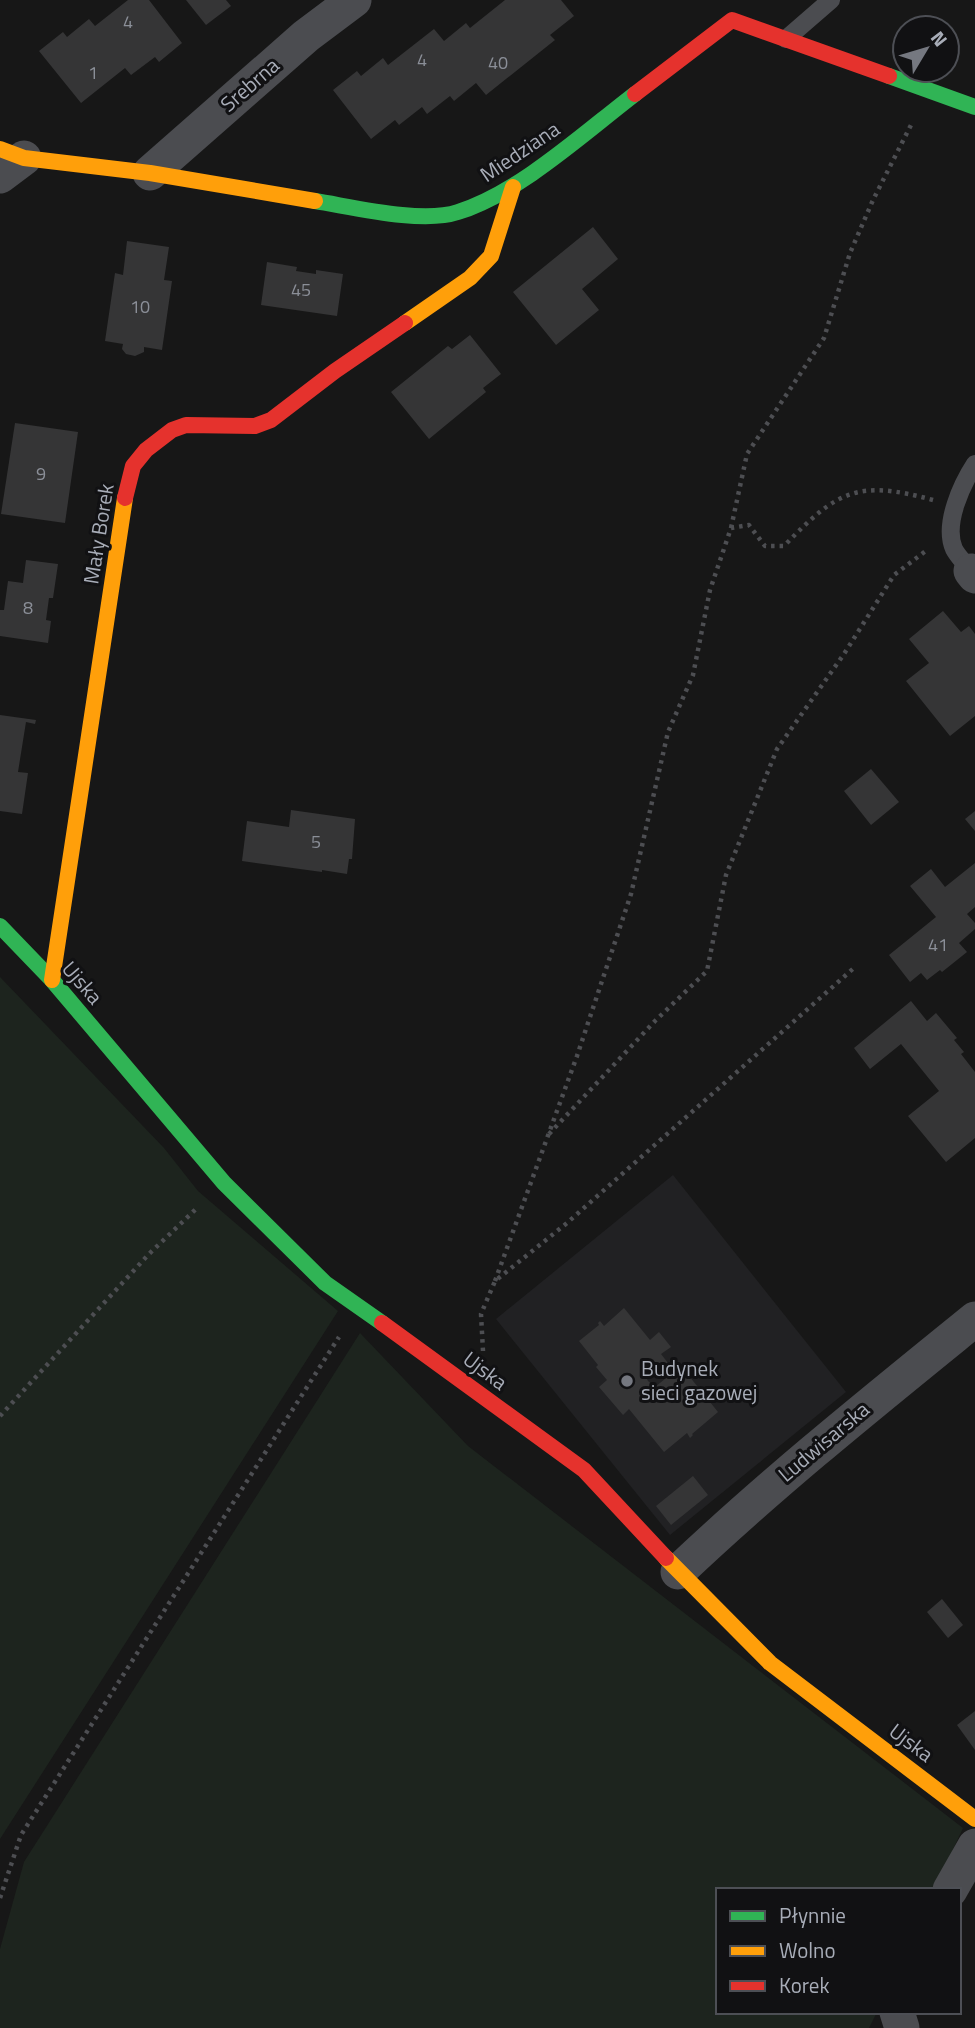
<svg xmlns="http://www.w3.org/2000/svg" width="975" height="2028" viewBox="0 0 975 2028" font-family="'Titillium Web',sans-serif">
	<rect width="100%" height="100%" fill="#171717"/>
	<path fill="#212123" d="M673,1175L846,1392L670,1535L496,1319Z"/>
	<g fill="#1d241e">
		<path d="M0,977L164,1148L198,1191L338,1311L0,1839Z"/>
		<path d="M360,1333L468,1446L963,1828L934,1890H718V2012H877L869,2028H0V1949L24,1862Z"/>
	</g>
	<g fill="#353536">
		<path d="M128,0H149L182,43L159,62L155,57L131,75L125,68L81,103L39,51L63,32L67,37L89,19L95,26Z"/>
		<path d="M186,0H226L231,6L206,25Z"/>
		<path d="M505,0H561L574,16L550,35L555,40L486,95L476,83L454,101L450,96L427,114L422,107L399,125L395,120L371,139L333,90L357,71L361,76L383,58L388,65L434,29L444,41L466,23L470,28Z"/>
		<path d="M593,227L618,259L582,289L599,310L556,345L513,292Z"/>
		<path d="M127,241L169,247L164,280L172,281L162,350L144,347V352L135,356L126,354L122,349L123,344L105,341L115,273L123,275Z"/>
		<path d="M267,262L297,267L296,271L316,274V270L343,274L337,316L261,305Z"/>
		<path d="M470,335L501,374L483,388L486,392L429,439L391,392L448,346L452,349Z"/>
		<path d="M15,423L78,432L65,523L1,514Z"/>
		<path d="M26,560L58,564L53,598H49L46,620L51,621L48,643L0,636V610H4L8,581L23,583Z"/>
		<path d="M943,611L961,632L969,626L975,634V716L950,736L906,681L929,663L909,639Z"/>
		<path d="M0,715L36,720L35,724L26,722L18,772L28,773L22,814L0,811Z"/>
		<path d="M871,769L899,802L871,825L844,791Z"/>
		<path d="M291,810L355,819L352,859H349L347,874L322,870V872L242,861L247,821L289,827Z"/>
		<path d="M975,811V831L965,819Z"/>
		<path d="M975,863V907L967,914L975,923V929L959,943L967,952L942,972L940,970L927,980L921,973L910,982L889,955L936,917L910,886L931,869L945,887Z"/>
		<path d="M911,1001L927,1021L936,1013L957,1038L954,1040L964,1052L961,1054L975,1072V1138L946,1162L908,1116L939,1091L901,1044L870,1069L854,1048Z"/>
		<path d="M624,1308L650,1340L659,1332L671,1347L661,1354L668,1363L647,1379L648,1381L655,1387L681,1366L718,1412L692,1434L693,1435L690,1438L687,1433L664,1452L629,1409L623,1415L599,1387L607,1380L596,1367L598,1365L579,1341L599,1325L598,1323L600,1321L604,1326Z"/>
		<path d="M693,1476L708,1495L671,1525L656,1506Z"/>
		<path d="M942,1599L963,1625L948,1638L927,1612Z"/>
		<path d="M975,1711V1750L957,1725Z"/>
	</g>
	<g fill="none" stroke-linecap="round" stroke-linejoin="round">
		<g stroke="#4d4e52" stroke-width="4.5" stroke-dasharray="3.5 5" stroke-linecap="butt">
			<path d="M731,528L747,454L824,338L850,253L873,200L912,123"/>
			<path d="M549,1134L655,1021L707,971L726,875L777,749L844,654L894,575L927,550"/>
			<path d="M495,1281L577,1056L631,894L668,732L693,675L710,590L731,528L749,525L765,546H784C837,491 857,479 933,500"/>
			<path d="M483,1351L481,1314L495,1281L567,1223L855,967"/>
			<path d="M0,1416L149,1254L197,1208"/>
			<path d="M0,1898L21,1835L339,1337"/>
		</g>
		<g stroke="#4b4c50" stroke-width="18">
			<path d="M786,39L831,0"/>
			<path d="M971,571C966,564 958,557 954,549C943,524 962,484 975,464"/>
		</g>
		<g stroke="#4b4c50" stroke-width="35">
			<path d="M150,173L306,36L354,0"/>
			<path d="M0,176L24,158"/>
			<path d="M971,571L975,576"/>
			<path d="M678,1572C773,1482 874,1401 975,1319"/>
			<path d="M950,1890L975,1846"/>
			<path d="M897,2012L902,2028"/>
		</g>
		<g stroke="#30b455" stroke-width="16">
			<path d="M889,76L975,107"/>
			<path d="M315,201C353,207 422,224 458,212C519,193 584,133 635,94"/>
			<path d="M0,926L52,980L224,1183L325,1283L382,1323"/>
		</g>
		<g stroke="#ff9f0a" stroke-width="16">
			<path d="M0,149L24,158L150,173L315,201"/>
			<path d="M405,323L470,278L491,256L513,187"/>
			<path d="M52,980L125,498"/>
			<path d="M666,1558L770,1663L975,1819"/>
		</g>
		<g stroke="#e5322d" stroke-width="16">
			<path d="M635,94L732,20L889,76"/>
			<path d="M125,498L133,466L146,450L172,430L186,425L255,426L271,420L335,371L405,323"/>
			<path d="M382,1323L584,1470L666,1558"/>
		</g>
	</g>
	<circle fill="#757880" stroke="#111113" stroke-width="2.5" cx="627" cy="1381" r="7"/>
	<g text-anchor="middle" stroke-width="6" stroke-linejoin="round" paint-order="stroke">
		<g font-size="18" fill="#8b8f98">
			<text x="128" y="28">4</text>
			<text x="422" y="66">4</text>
			<text x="498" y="69">40</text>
			<text x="93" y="79">1</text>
			<text x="301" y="296">45</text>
			<text x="140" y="313">10</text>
			<text x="41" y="480">9</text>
			<text x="28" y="614">8</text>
			<text x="316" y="848">5</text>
			<text x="938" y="951">41</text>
		</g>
		<g font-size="21" fill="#a8adb8" stroke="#111113">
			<text transform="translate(250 85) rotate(-41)" y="7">Srebrna</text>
			<text transform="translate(520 152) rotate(-34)" y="7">Miedziana</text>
			<text transform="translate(99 534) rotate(-81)" y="7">Mały Borek</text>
			<text transform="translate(82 983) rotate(49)" y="7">Ujska</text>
			<text transform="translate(485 1371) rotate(37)" y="7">Ujska</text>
			<text transform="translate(824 1442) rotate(-40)" y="7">Ludwisarska</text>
			<text transform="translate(911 1743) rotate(37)" y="7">Ujska</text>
		</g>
		<g font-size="21" fill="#a8adb8" stroke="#111113" text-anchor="start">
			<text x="641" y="1376">Budynek<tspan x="641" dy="24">sieci gazowej</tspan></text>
		</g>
	</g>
	<rect x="716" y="1888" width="245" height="126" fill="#111113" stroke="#4d4f55" stroke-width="2"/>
	<rect x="730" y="1911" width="35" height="10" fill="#30b455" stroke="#4d4f55" stroke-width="2"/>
	<text x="779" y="1923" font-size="21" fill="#a8adb8">Płynnie</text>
	<rect x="730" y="1946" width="35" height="10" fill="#ff9f0a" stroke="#4d4f55" stroke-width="2"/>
	<text x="779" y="1958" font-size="21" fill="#a8adb8">Wolno</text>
	<rect x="730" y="1981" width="35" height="10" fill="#e5322d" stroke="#4d4f55" stroke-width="2"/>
	<text x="779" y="1993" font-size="21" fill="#a8adb8">Korek</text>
	<g transform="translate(926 49) rotate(52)"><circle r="33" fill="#111113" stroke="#4d4f55" stroke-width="2"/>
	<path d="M0-5L12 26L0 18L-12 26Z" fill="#757880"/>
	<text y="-10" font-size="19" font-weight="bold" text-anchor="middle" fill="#a8adb8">N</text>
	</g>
</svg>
